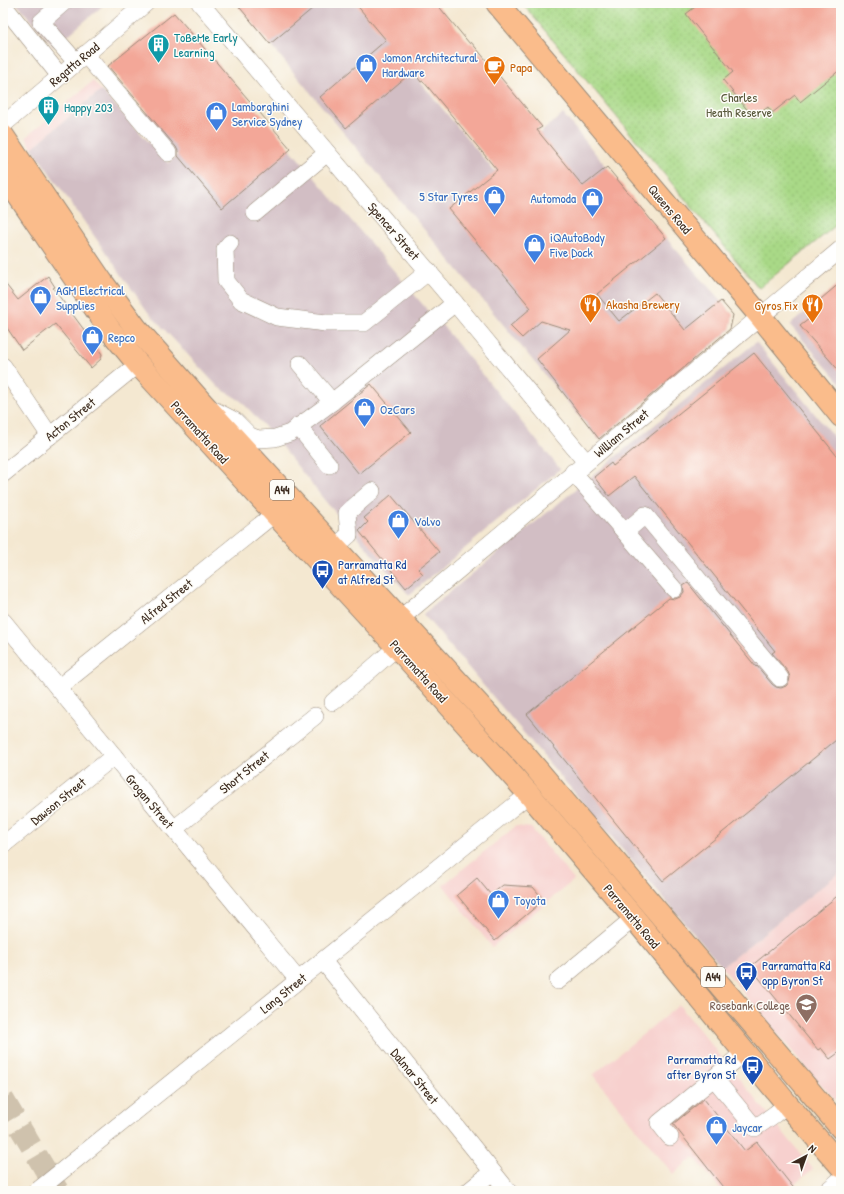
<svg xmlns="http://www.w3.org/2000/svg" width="844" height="1194" viewBox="0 0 844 1194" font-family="'Patrick Hand',sans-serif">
	<defs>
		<pattern id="park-dots" width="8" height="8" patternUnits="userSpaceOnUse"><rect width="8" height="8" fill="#a9d987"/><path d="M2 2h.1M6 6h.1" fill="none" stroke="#92ba74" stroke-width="1.8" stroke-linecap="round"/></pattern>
	</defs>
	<rect width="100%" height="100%" fill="#fdfcf7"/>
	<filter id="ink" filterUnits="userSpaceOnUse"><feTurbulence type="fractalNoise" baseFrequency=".025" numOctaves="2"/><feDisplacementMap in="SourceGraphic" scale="8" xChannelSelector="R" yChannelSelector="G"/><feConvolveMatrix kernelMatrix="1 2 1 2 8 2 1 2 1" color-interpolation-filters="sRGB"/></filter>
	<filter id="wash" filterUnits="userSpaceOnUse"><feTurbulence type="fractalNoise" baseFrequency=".012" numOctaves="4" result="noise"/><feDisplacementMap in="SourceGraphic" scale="16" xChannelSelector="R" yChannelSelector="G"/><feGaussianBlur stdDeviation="0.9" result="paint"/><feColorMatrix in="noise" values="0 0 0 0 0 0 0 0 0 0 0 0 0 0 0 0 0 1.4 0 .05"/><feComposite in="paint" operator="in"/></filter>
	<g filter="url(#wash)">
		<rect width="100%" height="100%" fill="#f4e8d1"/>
		<g fill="#f7d0ce">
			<path d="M93,81L101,90L32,148L26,137Z"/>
			<path d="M516,826L531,828L574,880L492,947L443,885Z"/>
			<path d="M841,871V1105L818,1082L722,967Z"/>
			<path d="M679,1005L813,1169L786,1191H722L694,1157L673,1174L593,1075Z"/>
		</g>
		<g fill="#d2bec4">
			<path d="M16,3H106L54,47Z"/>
			<path d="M236,3H355L494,171L563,114L645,214L733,315L730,330L599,440Z"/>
			<path d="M212,57L435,319L442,325L560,469L409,595L326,502L270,432L241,401L218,387L148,312L32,148L101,90L168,163L177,155L143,116Z"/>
			<path d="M841,282V384L790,325Z"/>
			<path d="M756,342L841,446V871L722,967L423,614Z"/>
		</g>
		<path fill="url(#park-dots)" stroke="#728252" d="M522,3H841V221L759,288Z"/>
		<g id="blocks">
			<g fill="#f3a798">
				<path d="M236,3H319L270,44Z"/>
				<path d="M355,3H436L470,44L471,42L542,127L537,130L583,186L607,167L666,238L597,294L619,321L655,293L685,330L721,301L733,315L730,329L599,439L537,359L570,330L541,321L522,338L510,326L531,308L449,209L497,170L423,81L421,82L413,71L346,128L320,97L386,40Z"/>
				<path d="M700,3H841V69L800,102L795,95L772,113L768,107L754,118L723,80L733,72L686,14Z"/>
				<path d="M174,13L291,149L222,208L178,156V151L176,147L108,66Z"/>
				<path d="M48,276L55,287L53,288L102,354L101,359L91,368L55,324L22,350L3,322V281L18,300Z"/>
				<path d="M841,282V373L800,326L814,315L809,309Z"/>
				<path d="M754,353L841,461V736L663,881L527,714L669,598L675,599L680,597L684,592L683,586L688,583L756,667L757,666L772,684L776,687L781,688L786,686L789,682L790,677L788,672L772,653L775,651L634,476L609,496L594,477L611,463L613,466Z"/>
				<path d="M371,384L411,432L359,474L320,426Z"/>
				<path d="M391,495L439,552L418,569L423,574L406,588L359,531L368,522L364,518Z"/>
				<path d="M477,878L491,895L503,885L533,887L544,900L495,941L457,895Z"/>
				<path d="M841,893V1051L830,1059L821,1048L818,1050L750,967Z"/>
				<path d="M704,1099L745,1151L757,1142L796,1191H726L673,1124Z"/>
			</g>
		</g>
	</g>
	<g filter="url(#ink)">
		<use href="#blocks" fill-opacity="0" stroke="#988978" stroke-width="1"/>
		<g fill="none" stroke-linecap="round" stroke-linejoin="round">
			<path stroke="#cfc2ad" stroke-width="22" stroke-dasharray="22 11" stroke-linecap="butt" d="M3,1099L58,1191"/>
			<defs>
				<g id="minor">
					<path d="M63,3L41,22L76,62"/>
					<path d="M200,3L455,303L586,462"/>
					<path d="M3,5L60,76"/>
					<path d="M85,54L168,153"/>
					<path d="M3,125L146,3"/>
					<path d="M255,213L327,153"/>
					<path d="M230,243L225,249L226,281L241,300L277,317L326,323H364L429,271"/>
					<path d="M300,364L332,402"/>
					<path d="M3,366L50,436"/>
					<path d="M212,409L235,421L250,436L258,439L275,438L290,433L332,402L455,303"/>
					<path d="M298,426L329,465"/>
					<path d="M573,472L674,589"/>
					<path d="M3,474L138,364"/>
					<path d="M625,532L645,515L780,678"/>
					<path d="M335,547L349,535L347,513L372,491"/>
					<path d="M401,618L841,249"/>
					<path d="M3,621L298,980"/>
					<path d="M58,688L274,514"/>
					<path d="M333,702L397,647"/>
					<path d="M174,829L315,716"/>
					<path d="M3,845L114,756"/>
					<path d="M323,961L508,1191"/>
					<path d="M558,981L634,918"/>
					<path d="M714,1078L755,1128L775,1114L787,1104"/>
					<path d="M670,1137L659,1123L733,1062L744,1051"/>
					<path d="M37,1191L529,794"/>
					<path d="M469,1191L492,1172"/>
					<path d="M827,1191L841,1179"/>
				</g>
				<path id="major" d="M497,3L761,317L841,416"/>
				<g id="highway">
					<path d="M3,136L102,282L136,328L202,403L523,753L841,1128"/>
					<path d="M3,173L110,330L138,364L397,647L529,794L634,918L787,1104L841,1166"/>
				</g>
			</defs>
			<use href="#minor" stroke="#988978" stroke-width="18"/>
			<use href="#major" stroke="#988978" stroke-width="24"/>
			<use href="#highway" stroke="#988978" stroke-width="24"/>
			<use href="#minor" stroke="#fff" stroke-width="17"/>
			<use href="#major" stroke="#fabc8b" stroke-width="22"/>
			<use href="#highway" stroke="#fabc8b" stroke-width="22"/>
		</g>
	</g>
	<defs>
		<symbol id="building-pin" viewBox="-11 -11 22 30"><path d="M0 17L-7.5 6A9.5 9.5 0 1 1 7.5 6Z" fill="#0f9aa8" stroke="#fdfcf7"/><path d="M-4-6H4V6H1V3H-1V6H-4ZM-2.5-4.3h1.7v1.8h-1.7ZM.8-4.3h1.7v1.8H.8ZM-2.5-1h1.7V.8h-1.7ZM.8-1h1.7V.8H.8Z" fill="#fff"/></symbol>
		<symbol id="shop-pin" viewBox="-11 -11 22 30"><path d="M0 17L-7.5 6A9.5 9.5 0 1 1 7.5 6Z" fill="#3f7fe0" stroke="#fdfcf7"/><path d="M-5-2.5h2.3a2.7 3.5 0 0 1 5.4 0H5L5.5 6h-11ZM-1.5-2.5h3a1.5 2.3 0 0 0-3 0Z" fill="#fff"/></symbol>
		<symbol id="cafe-pin" viewBox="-11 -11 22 30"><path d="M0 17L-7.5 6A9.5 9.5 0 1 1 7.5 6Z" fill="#e8710a" stroke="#fdfcf7"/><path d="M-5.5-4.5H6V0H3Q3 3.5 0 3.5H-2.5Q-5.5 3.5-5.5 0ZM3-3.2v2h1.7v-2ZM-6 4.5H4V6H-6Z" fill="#fff"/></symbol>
		<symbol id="restaurant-pin" viewBox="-11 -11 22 30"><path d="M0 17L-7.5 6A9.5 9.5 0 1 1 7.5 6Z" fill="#e8710a" stroke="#fdfcf7"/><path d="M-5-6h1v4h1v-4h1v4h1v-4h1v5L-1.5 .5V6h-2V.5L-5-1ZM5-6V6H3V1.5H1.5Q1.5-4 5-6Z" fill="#fff"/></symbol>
		<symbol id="bus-pin" viewBox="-11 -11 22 30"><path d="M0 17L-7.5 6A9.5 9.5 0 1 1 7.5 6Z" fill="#1a4fb4" stroke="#fdfcf7"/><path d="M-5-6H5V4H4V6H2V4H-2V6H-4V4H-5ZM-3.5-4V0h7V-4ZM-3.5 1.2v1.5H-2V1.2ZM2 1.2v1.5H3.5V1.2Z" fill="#fff"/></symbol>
		<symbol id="school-pin" viewBox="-11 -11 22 30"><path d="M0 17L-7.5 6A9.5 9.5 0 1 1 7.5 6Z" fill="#8d6e63" stroke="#fdfcf7"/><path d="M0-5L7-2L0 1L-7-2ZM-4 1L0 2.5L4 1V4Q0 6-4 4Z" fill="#fff"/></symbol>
	</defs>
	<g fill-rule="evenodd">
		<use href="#building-pin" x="146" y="32" width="25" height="34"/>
		<use href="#shop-pin" x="354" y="52" width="25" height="34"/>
		<use href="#cafe-pin" x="482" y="54" width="25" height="34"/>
		<use href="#building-pin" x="36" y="94" width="25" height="34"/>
		<use href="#shop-pin" x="204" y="100" width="25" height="34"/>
		<use href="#shop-pin" x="482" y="184" width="25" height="34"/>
		<use href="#shop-pin" x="580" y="186" width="25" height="34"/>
		<use href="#shop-pin" x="522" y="232" width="25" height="34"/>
		<use href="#shop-pin" x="28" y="284" width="25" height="34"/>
		<use href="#restaurant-pin" x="578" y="292" width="25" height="34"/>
		<use href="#restaurant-pin" x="800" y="292" width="25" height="34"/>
		<use href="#shop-pin" x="80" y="324" width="25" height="34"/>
		<use href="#shop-pin" x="352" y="396" width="25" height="34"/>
		<use href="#shop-pin" x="386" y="508" width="25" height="34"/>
		<use href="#bus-pin" x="310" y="558" width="25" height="34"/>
		<use href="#shop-pin" x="486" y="888" width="25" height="34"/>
		<use href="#bus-pin" x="734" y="960" width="25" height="34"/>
		<use href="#school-pin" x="794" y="992" width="25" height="34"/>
		<use href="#bus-pin" x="740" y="1054" width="25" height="34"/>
		<use href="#shop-pin" x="704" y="1114" width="25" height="34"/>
	</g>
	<g text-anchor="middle" stroke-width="3" stroke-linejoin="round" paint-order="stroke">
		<g fill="#fdfcf7" stroke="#75695f" stroke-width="1">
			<rect x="270" y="480" width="24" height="20" rx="3"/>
			<rect x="701" y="967" width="24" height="20" rx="3"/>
		</g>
		<g font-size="12" font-weight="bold" fill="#3b2a1e">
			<text x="282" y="494">A44</text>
			<text x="713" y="981">A44</text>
		</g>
		<g font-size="13" fill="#0d838f" stroke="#fdfcf7" text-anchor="start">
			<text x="174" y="42">ToBeMe Early<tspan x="174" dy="15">Learning</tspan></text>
			<text x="64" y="112">Happy 203</text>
		</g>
		<g font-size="13" fill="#366cbe" stroke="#fdfcf7" text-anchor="start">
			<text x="382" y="62">Jomon Architectural<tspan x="382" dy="15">Hardware</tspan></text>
			<text x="232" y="111">Lamborghini<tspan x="232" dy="15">Service Sydney</tspan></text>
			<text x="478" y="201" text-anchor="end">5 Star Tyres</text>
			<text x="576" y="203" text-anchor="end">Automoda</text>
			<text x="550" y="242">iQAutoBody<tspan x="550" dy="15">Five Dock</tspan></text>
			<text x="56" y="295">AGM Electrical<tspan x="56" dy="15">Supplies</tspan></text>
			<text x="108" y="342">Repco</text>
			<text x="380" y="414">OzCars</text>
			<text x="414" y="526">Volvo</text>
			<text x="514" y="905">Toyota</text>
			<text x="732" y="1132">Jaycar</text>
		</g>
		<g font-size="13" fill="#3b2a1e" stroke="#fdfcf7">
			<text transform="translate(74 64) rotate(-40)" y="5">Regatta Road</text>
			<text transform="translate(670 209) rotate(50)" y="5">Queens Road</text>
			<text transform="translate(394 231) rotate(49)" y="5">Spencer Street</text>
			<text transform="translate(70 419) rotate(-39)" y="5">Acton Street</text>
			<text transform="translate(200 432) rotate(48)" y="5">Parramatta Road</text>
			<text transform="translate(621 433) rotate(-40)" y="5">William Street</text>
			<text transform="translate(166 601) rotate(-39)" y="5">Alfred Street</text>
			<text transform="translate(419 671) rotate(48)" y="5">Parramatta Road</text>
			<text transform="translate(244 772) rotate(-39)" y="5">Short Street</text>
			<text transform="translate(58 801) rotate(-39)" y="5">Dawson Street</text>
			<text transform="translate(150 801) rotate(50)" y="5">Grogan Street</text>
			<text transform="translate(632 916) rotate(50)" y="5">Parramatta Road</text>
			<text transform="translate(283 993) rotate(-39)" y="5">Lang Street</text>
			<text transform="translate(415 1076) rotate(51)" y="5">Dalmar Street</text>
		</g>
		<g font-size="13" fill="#c56008" stroke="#fdfcf7" text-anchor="start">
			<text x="510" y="72">Papa</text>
			<text x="606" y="309">Akasha Brewery</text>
			<text x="798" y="310" text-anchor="end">Gyros Fix</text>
		</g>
		<g font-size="13" fill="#565638" stroke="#fdfcf7">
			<text x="739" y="102">Charles<tspan x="739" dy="15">Heath Reserve</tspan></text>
		</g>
		<g font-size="13" fill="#164399" stroke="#fdfcf7" text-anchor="start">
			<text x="338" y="569">Parramatta Rd<tspan x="338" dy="15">at Alfred St</tspan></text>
			<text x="762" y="970">Parramatta Rd<tspan x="762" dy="15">opp Byron St</tspan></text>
			<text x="736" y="1064" text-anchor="end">Parramatta Rd<tspan x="736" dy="15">after Byron St</tspan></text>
		</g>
		<g font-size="13" fill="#785e54" stroke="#fdfcf7" text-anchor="end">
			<text x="790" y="1010">Rosebank College</text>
		</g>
	</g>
	<rect width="844" height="1194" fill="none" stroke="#fdfcf7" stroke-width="16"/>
	<g transform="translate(806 1156) rotate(41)" stroke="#fdfcf7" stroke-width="3" paint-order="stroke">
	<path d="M0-3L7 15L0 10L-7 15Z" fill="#3b2a1e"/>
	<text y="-6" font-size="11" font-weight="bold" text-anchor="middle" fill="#3b2a1e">N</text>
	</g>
</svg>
